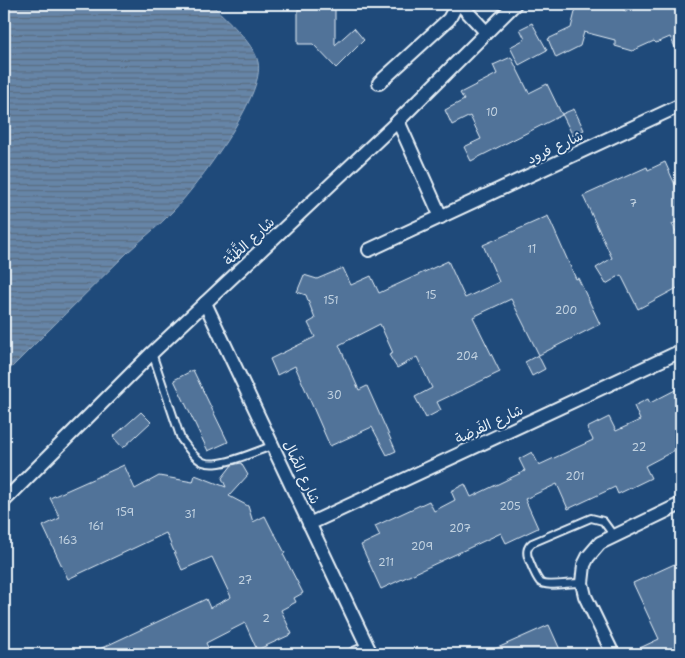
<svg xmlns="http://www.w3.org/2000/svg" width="685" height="658" viewBox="0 0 685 658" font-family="'Shantell Sans','Playpen Sans Arabic',sans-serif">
	<defs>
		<pattern id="water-rules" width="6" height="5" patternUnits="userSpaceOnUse" patternTransform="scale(1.25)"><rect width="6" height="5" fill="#6685a7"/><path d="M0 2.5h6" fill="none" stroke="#596d82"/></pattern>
	</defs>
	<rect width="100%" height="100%" fill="#1f4a7a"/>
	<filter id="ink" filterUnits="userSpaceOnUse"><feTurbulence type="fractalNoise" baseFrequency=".02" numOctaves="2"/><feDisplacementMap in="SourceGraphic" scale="10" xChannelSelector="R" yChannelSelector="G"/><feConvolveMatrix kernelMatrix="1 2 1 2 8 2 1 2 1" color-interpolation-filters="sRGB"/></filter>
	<g filter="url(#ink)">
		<path fill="url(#water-rules)" stroke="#9ab0c7" d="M4,4H211C225,18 254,43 258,62C266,95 196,187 173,211C159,226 143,238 128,252C86,293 45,334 4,375Z"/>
		<g fill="#517399" stroke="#e8f1f8">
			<path d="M577,4H621L625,12L643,4H681V59L670,37L656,43L654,41L632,51L615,46V40L584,32L580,46L556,58L548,39L571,28Z"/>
			<path d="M335,8V45L354,28L364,40L336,68L313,44H298V9Z"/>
			<path d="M532,23L547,50L519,65L510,47L525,39L520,29Z"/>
			<path d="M511,57L529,93L547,84L562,115L471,161L464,147L481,139L470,116L452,125L445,110L464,100L460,93L497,74L493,65Z"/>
			<path d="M574,109L584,130L573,136L562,114Z"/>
			<path d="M665,162L681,198V220L672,224L681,241V286L638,309L621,275L606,284L596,268L612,258L583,196L647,167L648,170Z"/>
			<path d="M548,216L576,279L578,278L600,324L539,355L511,299L473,317L500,372L437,402L441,410L426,418L415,397L432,388L417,357L397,368L389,355L393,353L380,324L339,345L359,390L367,386L396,451L387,455L372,427L330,446L295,366L277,375L270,359L315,337L308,323L315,319L306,295L297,292L304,275L317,279L343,268L351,285L371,276L379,293L448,261L465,298L499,282L483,245Z"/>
			<path d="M538,355L545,369L532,376L525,362Z"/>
			<path d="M193,370L228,442L208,451L174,380Z"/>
			<path d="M681,387V447L645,466L651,478L618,494L615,487L568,509L557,484L525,499L538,528L506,543L501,533L381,589L361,545L380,536L375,526L429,501L434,511L455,500L451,491L465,484L471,497L525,471L519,459L532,452L539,465L593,440L587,428L609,417L616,431L640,420L634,406L648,399L650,403Z"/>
			<path d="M141,412L151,422L123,448L113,437Z"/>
			<path d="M241,463L248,475L229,496L248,506L253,522L265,516L274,534H275L285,553L283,554L303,593L294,598L296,602L281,610L292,634L257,650L245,623L206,643L211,654H89L206,599L210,608L231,597L212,557L182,570L166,533L68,579L43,526L60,518L50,498L124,465L135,489L159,476L193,482L195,475L226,487L222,478L232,465Z"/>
			<path d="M681,561V654H627L659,639L633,583Z"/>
			<path d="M549,625L562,654H484Z"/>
		</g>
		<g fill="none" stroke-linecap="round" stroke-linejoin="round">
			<defs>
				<g id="service">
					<path d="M152,353L181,439C187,447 194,458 203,462C219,469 256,451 272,446"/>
					<path d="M582,583C571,582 546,588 540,582C535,576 532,567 529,560C526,553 526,548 532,543L591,518L603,521L614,536"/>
				</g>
				<g id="minor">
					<path d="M460,4L486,32"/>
					<path d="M379,83L449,19L457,4"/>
					<path d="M398,121L441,217"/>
					<path d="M369,250L681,105"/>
					<path d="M205,303L371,654"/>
					<path d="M4,501L152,353L398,121L515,4"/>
					<path d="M309,524L681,351"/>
					<path d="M354,654L368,648"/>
					<path d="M613,654L585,596L582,583L584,565L588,557L600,543L681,504"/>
				</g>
			</defs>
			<use href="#service" stroke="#e8f1f8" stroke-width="10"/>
			<use href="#minor" stroke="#e8f1f8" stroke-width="16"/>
			<use href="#service" stroke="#1f4a7a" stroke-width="6"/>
			<use href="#minor" stroke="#1f4a7a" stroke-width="12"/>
		</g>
	</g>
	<g text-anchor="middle" stroke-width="4" stroke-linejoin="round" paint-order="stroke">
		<g font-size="11" fill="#c2d2e0">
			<text x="492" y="116">10</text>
			<text x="633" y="207">7</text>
			<text x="532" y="253">11</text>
			<text x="431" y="299">15</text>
			<text x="331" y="304">151</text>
			<text x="566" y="314">200</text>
			<text x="467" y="360">204</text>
			<text x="334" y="399">30</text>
			<text x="639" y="451">22</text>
			<text x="575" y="480">201</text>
			<text x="510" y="510">205</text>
			<text x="125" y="516">159</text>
			<text x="190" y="518">31</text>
			<text x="96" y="530">161</text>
			<text x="460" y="532">207</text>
			<text x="68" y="544">163</text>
			<text x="422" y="550">209</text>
			<text x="386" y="566">211</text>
			<text x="245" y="584">27</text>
			<text x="266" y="622">2</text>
		</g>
		<g font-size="14" fill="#e8f1f8" stroke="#1f4a7a">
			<text transform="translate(555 147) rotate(-25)" y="5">شارع فرود</text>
			<text transform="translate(249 241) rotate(-43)" y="5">شارع الظَّنَّة</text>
			<text transform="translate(489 424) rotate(-25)" y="5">شارع الفَرضة</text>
			<text transform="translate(302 472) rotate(65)" y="5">شارع الصَّال</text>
		</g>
	</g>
	<rect width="685" height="658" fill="none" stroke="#1f4a7a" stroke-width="20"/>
	<rect x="10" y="10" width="665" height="638" fill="none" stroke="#e8f1f8" stroke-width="2" filter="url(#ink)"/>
</svg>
